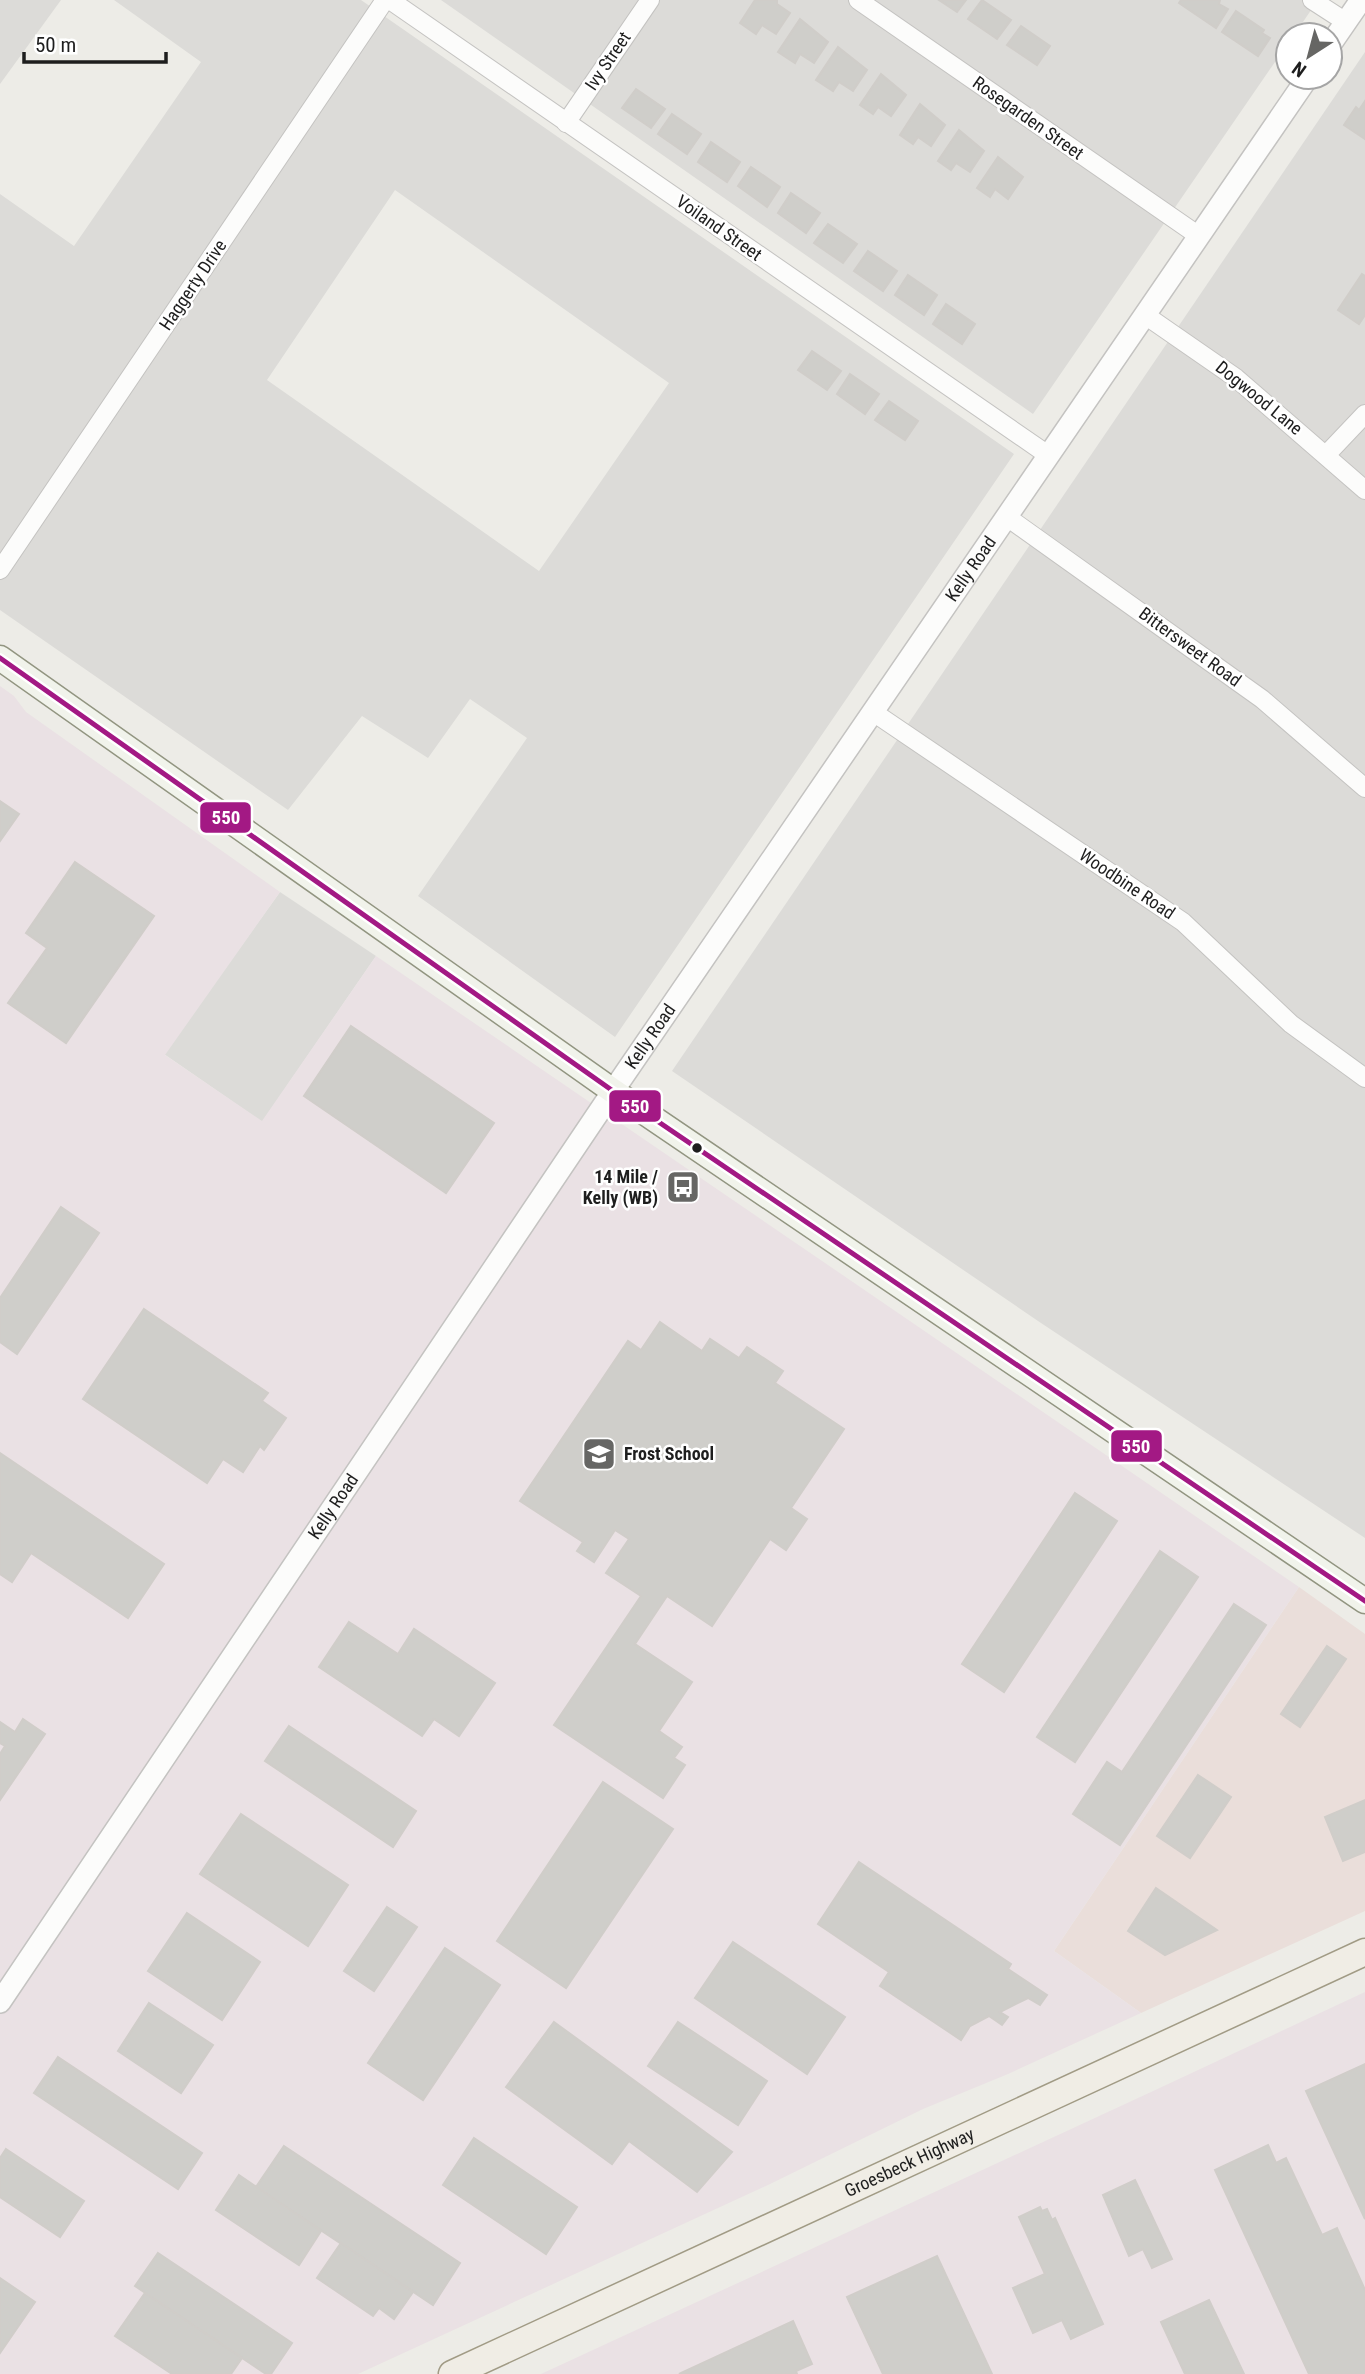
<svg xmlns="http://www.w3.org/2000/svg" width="1365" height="2374" viewBox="0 0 1365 2374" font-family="'Roboto Condensed',sans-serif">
	<rect width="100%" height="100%" fill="#edece7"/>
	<g fill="#dcdbd8" fill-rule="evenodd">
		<path d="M0,0H61L0,84Z"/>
		<path d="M114,0H361L1014,454L615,1037L418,896L527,738L470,699L428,758L362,716L288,810L0,610V194L74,246L201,62ZM395,190L669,383L539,571L267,380Z"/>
		<path d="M441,0H1318L1294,35H1288V43L1033,414Z"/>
		<path d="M1365,52V1538L1038,1321L672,1071Z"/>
		<path d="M280,892L376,956L262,1122L164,1054Z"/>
	</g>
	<path fill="#eadeda" d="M1299,1587L1365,1634V1911L1141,2013L1054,1951Z"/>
	<g fill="#eae1e4">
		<path d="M0,686L14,696L26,712L280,892L165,1055L262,1121L376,956L1299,1587L1054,1951L1141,2013L1008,2074L923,2109L768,2185L358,2374H0Z"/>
		<path d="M1365,1992V2374H541L1151,2092Z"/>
	</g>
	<g fill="#cfceca" stroke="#d0cdc9" stroke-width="2">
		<path d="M755,0H777V4L790,13L776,34L762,25L756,34L740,23Z"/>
		<path d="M939,0H966L957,12Z"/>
		<path d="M982,0L1011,20L997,39L968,19Z"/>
		<path d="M1181,0H1220L1219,4L1228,9L1216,28L1179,3Z"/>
		<path d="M1236,11L1264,30L1262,33L1270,38L1258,56L1222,32Z"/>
		<path d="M800,19L828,42L814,63L800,54L795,63L778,52Z"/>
		<path d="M1021,26L1050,46L1037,65L1007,45Z"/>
		<path d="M838,47L867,70L853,91L839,82L833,91L816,80Z"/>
		<path d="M881,74L906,95L891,116L878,107L873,114L860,105Z"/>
		<path d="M636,89L665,109L651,128L622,108Z"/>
		<path d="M1365,101V139L1344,125L1356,107L1359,110Z"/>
		<path d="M920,104L945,125L931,146L918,137L913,144L900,135Z"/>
		<path d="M672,114L701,134L687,154L658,134Z"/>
		<path d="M959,130L984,151L970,172L956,163L951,170L938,161Z"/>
		<path d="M711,142L740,162L727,182L698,162Z"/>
		<path d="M998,157L1023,177L1008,199L995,189L990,197L977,188Z"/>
		<path d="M751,167L780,187L767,207L738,186Z"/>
		<path d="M791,193L820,213L806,233L778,213Z"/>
		<path d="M828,224L857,244L843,263L814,243Z"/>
		<path d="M868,251L897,271L883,291L854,271Z"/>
		<path d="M1362,274L1365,276V315L1359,324L1338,310Z"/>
		<path d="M908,275L937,295L924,315L895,295Z"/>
		<path d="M946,304L975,324L962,344L933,324Z"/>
		<path d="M812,351L841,371L827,390L798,370Z"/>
		<path d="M850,374L879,394L865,414L837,394Z"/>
		<path d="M889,401L918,421L905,440L875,420Z"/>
		<path d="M0,801L19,814L0,841Z"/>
		<path d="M75,862L154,916L66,1043L8,1003L47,948L26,933Z"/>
		<path d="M351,1026L494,1123L446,1193L304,1096Z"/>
		<path d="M61,1207L99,1233L17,1354L0,1342V1298Z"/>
		<path d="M144,1309L268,1393L262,1401L286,1418L264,1450L260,1446L243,1472L223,1459L207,1483L83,1399Z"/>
		<path d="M660,1322L702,1351L710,1339L739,1358L747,1347L783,1371L775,1383L844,1429L791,1508L807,1519L786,1550L770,1539L712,1626L667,1596L635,1644L692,1682L659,1731L682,1747L674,1758L685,1765L663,1798L554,1725L641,1596L606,1573L629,1539L615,1530L594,1562L577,1551L583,1542L520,1501L628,1341L641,1350Z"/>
		<path d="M0,1453L164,1564L128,1618L31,1553L12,1582L0,1574Z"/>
		<path d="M1075,1493L1117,1521L1004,1692L962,1664Z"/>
		<path d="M1160,1551L1198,1577L1075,1762L1037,1737Z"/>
		<path d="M1234,1604L1266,1625L1120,1845L1073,1814L1107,1762L1122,1772Z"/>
		<path d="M349,1622L398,1654L414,1629L495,1683L459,1736L434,1719L422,1736L319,1667Z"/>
		<path d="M1327,1646L1346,1659L1300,1727L1281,1714Z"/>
		<path d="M23,1719L45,1734L0,1800V1754L5,1746L0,1743V1722L15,1732Z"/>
		<path d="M289,1726L416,1811L393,1847L265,1761Z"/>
		<path d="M1198,1775L1231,1797L1190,1858L1157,1836Z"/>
		<path d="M603,1782L673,1829L566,1988L497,1941Z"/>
		<path d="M1365,1800V1852L1343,1861L1325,1817Z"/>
		<path d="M241,1814L348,1885L308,1946L200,1874Z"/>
		<path d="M859,1862L1011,1964L1008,1969L1047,1995L1040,2005L1028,1998L1000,2012L1008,2017L1002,2025L989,2016L970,2026L961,2040L880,1986L889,1972L818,1924Z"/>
		<path d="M1156,1888L1217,1930L1165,1955L1128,1931Z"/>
		<path d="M387,1907L417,1927L374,1991L344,1971Z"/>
		<path d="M187,1913L260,1962L222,2020L148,1971Z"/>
		<path d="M733,1942L845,2017L807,2074L695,1998Z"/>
		<path d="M445,1948L500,1985L423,2100L368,2063Z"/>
		<path d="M149,2003L213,2045L181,2093L118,2051Z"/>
		<path d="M554,2022L732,2152L697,2192L629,2141L612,2164L506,2087Z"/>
		<path d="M678,2022L767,2081L738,2125L648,2066Z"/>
		<path d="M58,2057L202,2153L178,2189L34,2093Z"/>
		<path d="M1365,2064V2219L1306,2091Z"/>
		<path d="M474,2138L577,2207L546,2254L443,2185Z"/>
		<path d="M1268,2145L1276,2163L1286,2158L1322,2235L1337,2228L1365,2290V2374H1309L1215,2170Z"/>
		<path d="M284,2146L460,2263L433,2305L256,2187Z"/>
		<path d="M6,2149L84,2201L60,2237L0,2197V2158Z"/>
		<path d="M239,2175L321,2231L299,2265L216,2210Z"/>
		<path d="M1135,2180L1172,2259L1152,2268L1143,2249L1129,2256L1103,2195Z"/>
		<path d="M1040,2207L1042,2211L1047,2209L1052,2220L1055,2218L1103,2324L1071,2339L1062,2320L1033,2333L1013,2288L1045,2274L1019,2217Z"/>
		<path d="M341,2243L413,2292L394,2319L379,2308L373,2316L317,2278Z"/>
		<path d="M158,2253L292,2343L271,2374H266L135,2286Z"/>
		<path d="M937,2256L992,2374H883L847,2297Z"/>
		<path d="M0,2278L35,2302L0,2353Z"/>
		<path d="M145,2293L242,2358L231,2374H172L115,2336Z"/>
		<path d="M1209,2300L1244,2374H1185L1161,2322Z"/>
		<path d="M793,2321L812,2364L796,2371L797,2374H679Z"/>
	</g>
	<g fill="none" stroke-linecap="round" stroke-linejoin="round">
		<defs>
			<g id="minor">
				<path d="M390,0L1048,455"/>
				<path d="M858,0L1199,236"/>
				<path d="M1312,0L1346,22"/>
				<path d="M566,123L650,0"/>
				<path d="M1145,315L1236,378L1365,490"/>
				<path d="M1327,454L1365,414"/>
				<path d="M1007,517L1262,699L1365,788"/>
				<path d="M0,570L385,0"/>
				<path d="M873,712L1183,922L1291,1024L1365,1078"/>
			</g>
			<g id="tertiary">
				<path d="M1330,45L1361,0"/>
				<path id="s1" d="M0,2002L613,1091L1308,77"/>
			</g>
			<path id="secondary" d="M0,658L613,1091L1365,1601"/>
			<g id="primary">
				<path id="s2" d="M452,2374L1365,1952"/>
			</g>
		</defs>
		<use href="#minor" stroke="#c4c3c1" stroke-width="20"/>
		<use href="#tertiary" stroke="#c4c3c1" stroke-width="24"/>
		<use href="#secondary" stroke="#929581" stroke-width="27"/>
		<use href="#primary" stroke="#a19b85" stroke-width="29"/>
		<use href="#minor" stroke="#fcfcfb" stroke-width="18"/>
		<use href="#tertiary" stroke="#fcfcfb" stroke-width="21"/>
		<use href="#secondary" stroke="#f1f3eb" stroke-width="24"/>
		<use href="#primary" stroke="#f0ede5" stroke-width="26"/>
		<defs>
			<path id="bus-1" d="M0,658L613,1091L1365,1601"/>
		</defs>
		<use href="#bus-1" stroke="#fff" stroke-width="10"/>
		<use href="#bus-1" stroke="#a31984" stroke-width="5"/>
	</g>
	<defs>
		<symbol id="bus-square" viewBox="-11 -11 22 22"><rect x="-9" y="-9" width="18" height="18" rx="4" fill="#666664" stroke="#fff"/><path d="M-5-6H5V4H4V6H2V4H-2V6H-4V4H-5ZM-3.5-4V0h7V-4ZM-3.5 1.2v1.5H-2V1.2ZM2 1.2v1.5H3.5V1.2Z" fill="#fff"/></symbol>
		<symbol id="school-square" viewBox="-11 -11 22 22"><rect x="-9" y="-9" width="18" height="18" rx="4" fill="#666664" stroke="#fff"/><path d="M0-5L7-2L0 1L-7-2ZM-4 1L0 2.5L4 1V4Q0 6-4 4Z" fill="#fff"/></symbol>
	</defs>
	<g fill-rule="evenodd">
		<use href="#bus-square" x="664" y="1168" width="38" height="38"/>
		<use href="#school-square" x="580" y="1435" width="38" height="38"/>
	</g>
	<circle fill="#1e1e1e" stroke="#fff" stroke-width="2.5" cx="697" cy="1148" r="6"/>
	<g text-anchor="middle" stroke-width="5" stroke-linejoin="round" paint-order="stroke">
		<g font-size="18" fill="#1e1e1e" stroke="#fff">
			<text transform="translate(608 61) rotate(-56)" y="6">Ivy Street</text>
			<text transform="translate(1028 118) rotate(35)" y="6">Rosegarden Street</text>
			<text transform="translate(719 228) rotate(35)" y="6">Voiland Street</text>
			<text transform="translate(193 285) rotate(-56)" y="6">Haggerty Drive</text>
			<text transform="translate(1259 398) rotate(39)" y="6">Dogwood Lane</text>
			<text dy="6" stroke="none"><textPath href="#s1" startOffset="1731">Kelly Road</textPath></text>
			<text transform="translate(1190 647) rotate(36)" y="6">Bittersweet Road</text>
			<text transform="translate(1127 884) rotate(34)" y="6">Woodbine Road</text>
			<text dy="6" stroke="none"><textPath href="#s1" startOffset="1164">Kelly Road</textPath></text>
			<text dy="6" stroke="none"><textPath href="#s1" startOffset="597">Kelly Road</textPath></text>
			<text dy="6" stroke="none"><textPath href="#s2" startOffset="504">Groesbeck Highway</textPath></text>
		</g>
		<g font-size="18" font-weight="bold" fill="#1e1e1e" stroke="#fff" text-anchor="end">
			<text x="658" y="1183">14 Mile /<tspan x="658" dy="21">Kelly (WB)</tspan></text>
			<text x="624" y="1460" text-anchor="start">Frost School</text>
		</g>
	</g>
	<g stroke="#fff" stroke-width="2.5">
		<rect x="199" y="801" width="53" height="33" rx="7" fill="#a31984"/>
		<rect x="608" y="1089" width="54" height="34" rx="7" fill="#a31984"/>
		<rect x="1110" y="1429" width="53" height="34" rx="7" fill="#a31984"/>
	</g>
	<g font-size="19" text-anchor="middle" font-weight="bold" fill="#fff">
		<text x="226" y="824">550</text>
		<text x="635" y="1113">550</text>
		<text x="1136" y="1453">550</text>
	</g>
	<g transform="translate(1309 56) rotate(216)"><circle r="33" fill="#ffffff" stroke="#a5a5a5" stroke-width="2"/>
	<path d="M0-5L12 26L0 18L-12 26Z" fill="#666664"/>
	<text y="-10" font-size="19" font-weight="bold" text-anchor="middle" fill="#1e1e1e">N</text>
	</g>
	<path d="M24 52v10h142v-10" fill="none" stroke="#1e1e1e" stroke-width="3.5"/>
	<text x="35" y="52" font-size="21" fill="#1e1e1e" stroke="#ffffff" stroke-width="5" paint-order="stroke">50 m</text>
</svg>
